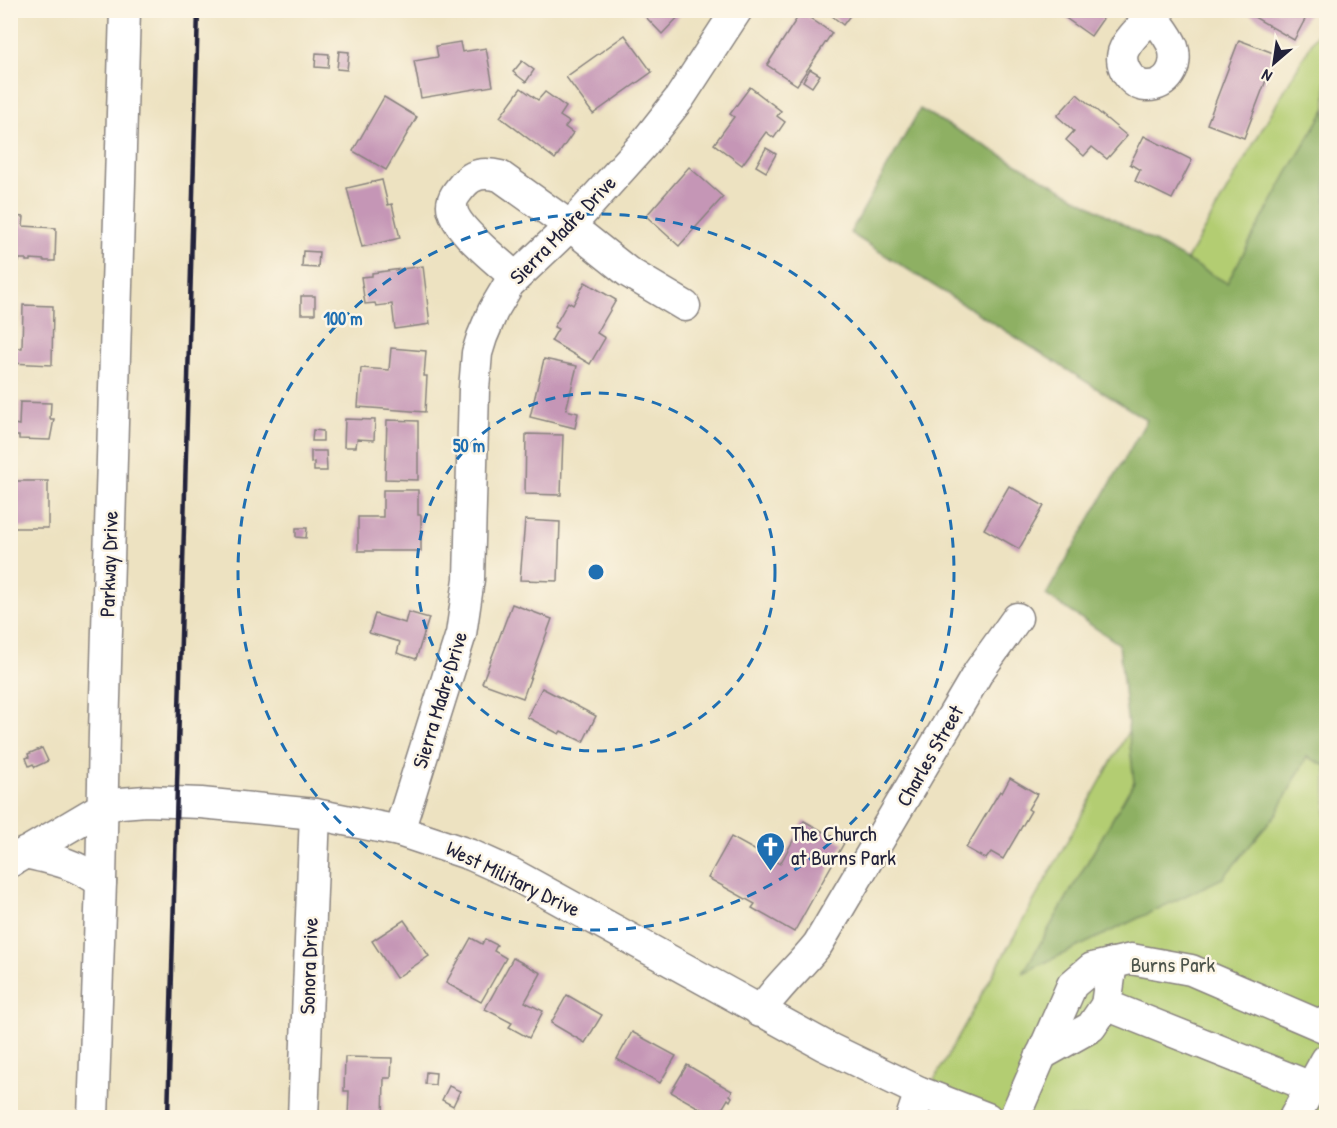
<svg xmlns="http://www.w3.org/2000/svg" width="1337" height="1128" viewBox="0 0 1337 1128" font-family="'Patrick Hand',sans-serif">
	<rect width="100%" height="100%" fill="#fcf5e5"/>
	<filter id="ink" filterUnits="userSpaceOnUse"><feTurbulence type="fractalNoise" baseFrequency=".0167" numOctaves="2"/><feDisplacementMap in="SourceGraphic" scale="12" xChannelSelector="R" yChannelSelector="G"/><feConvolveMatrix kernelMatrix="1 2 1 2 8 2 1 2 1" color-interpolation-filters="sRGB"/></filter>
	<filter id="wash" filterUnits="userSpaceOnUse"><feTurbulence type="fractalNoise" baseFrequency=".008" numOctaves="4" result="noise"/><feDisplacementMap in="SourceGraphic" scale="24" xChannelSelector="R" yChannelSelector="G"/><feGaussianBlur stdDeviation="1.35" result="paint"/><feColorMatrix in="noise" values="0 0 0 0 0 0 0 0 0 0 0 0 0 0 0 0 0 1.4 0 .05"/><feComposite in="paint" operator="in"/></filter>
	<g filter="url(#wash)">
		<rect width="100%" height="100%" fill="#ede2c1"/>
		<path fill="#b3cd72" stroke="#6a7856" stroke-width="1.5" d="M1326,18V1117L913,1118L1276,466L1121,374Z"/>
		<path fill="#8eb064" stroke="#586950" stroke-width="1.5" d="M1326,108V766L1307,757L1277,813L1223,878L1023,973L1134,782L1119,644L1046,595L1147,420L850,233L920,109L1227,283L1288,172Z"/>
		<g id="blocks">
			<g fill="#c596b6">
				<path d="M642,10H685L662,34L641,12Z"/>
				<path d="M825,10H854L843,25Z"/>
				<path d="M1062,10H1103L1107,13L1091,36L1060,14Z"/>
				<path d="M1251,10H1310L1294,40L1249,14Z"/>
				<path d="M801,12L832,33L797,85L767,65Z"/>
				<path d="M625,35L652,72L593,114L566,77Z"/>
				<path d="M1239,40L1276,54L1244,138L1207,124Z"/>
				<path d="M460,42L462,52L486,48L493,86L421,98L414,61L438,57L436,46Z"/>
				<path d="M339,51L349,52L347,70L337,69Z"/>
				<path d="M316,53L329,54L328,68L315,67Z"/>
				<path d="M522,61L534,70L526,82L513,72Z"/>
				<path d="M810,69L820,75L812,87L803,81Z"/>
				<path d="M750,87L781,111L777,116L785,122L774,138L766,132L742,165L714,144L734,117L730,114Z"/>
				<path d="M521,88L538,100L545,92L566,107L560,116L569,122L565,127L573,133L555,159L500,117Z"/>
				<path d="M1077,94L1127,136L1107,159L1092,147L1084,156L1066,140L1074,131L1057,116Z"/>
				<path d="M384,97L417,117L386,170L353,151Z"/>
				<path d="M1144,136L1192,160L1172,199L1135,181L1140,170L1130,164Z"/>
				<path d="M766,148L776,154L766,172L756,166Z"/>
				<path d="M689,167L723,197L679,246L646,216Z"/>
				<path d="M382,180L388,205L392,204L400,238L362,247L347,188Z"/>
				<path d="M10,216L24,217L23,226L56,228L55,261H44V260L31,259V261H26V259H19V262L10,261Z"/>
				<path d="M303,251L319,252L318,268L302,267Z"/>
				<path d="M423,266L430,324L395,329L392,304L376,306L375,303L365,304L361,277L372,276V273Z"/>
				<path d="M585,282L616,300L597,333L605,338L590,364L551,341L558,329L554,327L568,302L573,305Z"/>
				<rect x="301" y="296" width="14" height="18"/>
				<path d="M23,305L53,306L52,365L10,363V348H22Z"/>
				<path d="M391,348L426,351L424,376H427L425,412L358,407L361,368L389,370Z"/>
				<path d="M544,359L577,366L566,410L578,413L575,428L530,417Z"/>
				<path d="M20,402L51,403L50,419H54L50,440L19,439V436H14V424L19,425Z"/>
				<path d="M345,419L375,420L374,440L357,439L356,447H344Z"/>
				<path d="M387,420L418,421V480L385,479Z"/>
				<path d="M313,430L323,431V441H312Z"/>
				<path d="M526,434L563,435L561,495L525,494Z"/>
				<path d="M311,451H326L327,471H314V462L311,463Z"/>
				<rect x="10" y="481" width="38" height="47"/>
				<path d="M1009,486L1044,506L1019,549L984,529Z"/>
				<path d="M383,490H418V515H421V551H358V517H383Z"/>
				<path d="M525,520L560,522L558,581L520,580Z"/>
				<path d="M296,528H307L306,538L296,537Z"/>
				<path d="M512,604L552,619L523,698L482,683Z"/>
				<path d="M408,612L429,618L416,659L397,653L400,642L369,633L375,614L405,623Z"/>
				<path d="M542,688L596,716L583,742L561,731L559,734L527,717Z"/>
				<path d="M42,748L48,761L35,767L33,764L29,766L26,758L29,757L28,754Z"/>
				<path d="M1010,778L1037,794L1028,809L1031,811L1003,859L991,852L986,859L966,848L1000,791L1002,793Z"/>
				<path d="M804,821L844,843L794,932L752,908L755,904L708,878L731,837L780,864Z"/>
				<path d="M404,920L429,956L396,978L372,941Z"/>
				<path d="M471,938L482,944L485,939L497,945L494,951L506,958L481,1002L446,983Z"/>
				<path d="M513,958L541,973L525,1002L543,1011L529,1038L509,1027L512,1023L485,1009Z"/>
				<path d="M567,995L602,1015L585,1043L551,1023Z"/>
				<path d="M632,1032L676,1056L660,1083L617,1059Z"/>
				<path d="M345,1057L392,1058L391,1078H384L383,1118H348L349,1091H344Z"/>
				<path d="M687,1065L732,1091L730,1095L732,1097L730,1101L728,1099L722,1109L725,1110L722,1114L720,1113L717,1118L671,1092Z"/>
				<path d="M426,1072L436,1073L435,1085L425,1084Z"/>
				<path d="M449,1086L460,1091L453,1106L442,1100Z"/>
			</g>
		</g>
	</g>
	<g filter="url(#ink)">
		<use href="#blocks" fill-opacity="0" stroke="#88827e" stroke-width="1.5"/>
		<g fill="none" stroke-linecap="round" stroke-linejoin="round">
			<defs>
				<g id="minor">
					<path d="M1153,16C1160,26 1169,36 1173,47C1179,66 1168,87 1146,86C1131,85 1119,66 1123,52C1128,38 1143,26 1153,16Z"/>
					<path d="M515,277C500,263 451,226 452,205C452,198 458,191 463,185C473,173 485,172 500,176L570,226L628,272L685,306"/>
					<path d="M399,831L461,634L469,579L474,389L477,353L482,337L493,311L509,284L570,226L642,146L679,99L737,10"/>
					<path d="M24,853C57,860 74,863 101,882"/>
					<path d="M10,862L103,807L121,803L146,801L201,803L315,814L399,831L471,855L511,873L825,1046L920,1092L987,1118"/>
					<path d="M1112,963L1106,1005L1311,1087"/>
					<path d="M760,1012C777,986 799,968 818,944L979,671L1017,618"/>
					<path d="M1041,1055L1091,1027L1106,1005"/>
					<path d="M93,1118L101,882L104,733L125,10"/>
					<path d="M303,1118L315,814"/>
					<path d="M911,1118L920,1092"/>
					<path d="M1014,1118L1072,985L1092,968L1131,959L1191,970L1326,1028"/>
					<path d="M1294,1118L1326,1060"/>
				</g>
			</defs>
			<use href="#minor" stroke="#88827e" stroke-width="33"/>
			<use href="#minor" stroke="#fff" stroke-width="30"/>
			<path stroke="#22223b" stroke-width="4.5" d="M168,1118L198,10"/>
		</g>
	</g>
	<g fill="none" stroke="#1f6fb2" stroke-width="3" stroke-dasharray="10 8">
		<circle cx="596" cy="572" r="179"/>
		<circle cx="596" cy="572" r="358"/>
	</g>
	<defs>
		<symbol id="church-pin" viewBox="-11 -11 22 30"><path d="M0 17L-7.5 6A9.5 9.5 0 1 1 7.5 6Z" fill="#1f6fb2" stroke="#fcf5e5"/><path d="M-1.2-6h2.4v3.5h3.3v2.4h-3.3V6h-2.4V-.1h-3.3v-2.4h3.3Z" fill="#fff"/></symbol>
	</defs>
	<g fill-rule="evenodd">
		<use href="#church-pin" x="754" y="830" width="33" height="45"/>
	</g>
	<g text-anchor="middle" stroke-width="5" stroke-linejoin="round" paint-order="stroke">
		<g font-size="21" fill="#22223b" stroke="#fcf5e5">
			<text transform="translate(563 230) rotate(-46)" y="7">Sierra Madre Drive</text>
			<text transform="translate(109 564) rotate(-88)" y="7">Parkway Drive</text>
			<text transform="translate(440 700) rotate(-73)" y="7">Sierra Madre Drive</text>
			<text transform="translate(930 756) rotate(-60)" y="7">Charles Street</text>
			<text transform="translate(513 879) rotate(26)" y="7">West Military Drive</text>
			<text transform="translate(309 966) rotate(-88)" y="7">Sonora Drive</text>
		</g>
		<g font-size="21" fill="#22223b" stroke="#fcf5e5" text-anchor="start">
			<text x="791" y="841">The Church<tspan x="791" dy="24">at Burns Park</tspan></text>
		</g>
		<g font-size="21" fill="#4e554c" stroke="#fcf5e5">
			<text x="1173" y="972">Burns Park</text>
		</g>
	</g>
	<circle cx="596" cy="572" r="9" fill="#1f6fb2" stroke="#fcf5e5" stroke-width="3"/>
	<g font-size="18" text-anchor="middle" font-weight="bold" fill="#1f6fb2" stroke="#fcf5e5" stroke-width="5" stroke-linejoin="round" paint-order="stroke">
		<text x="343" y="325">100 m</text>
		<text x="469" y="452">50 m</text>
	</g>
	<rect width="1337" height="1128" fill="none" stroke="#fcf5e5" stroke-width="36"/>
	<g transform="translate(1274 63) rotate(209)" stroke="#fcf5e5" stroke-width="4.5" paint-order="stroke">
	<path d="M0-4.5L10 22L0 15L-10 22Z" fill="#22223b"/>
	<text y="-9" font-size="16" font-weight="bold" text-anchor="middle" fill="#22223b">N</text>
	</g>
</svg>
